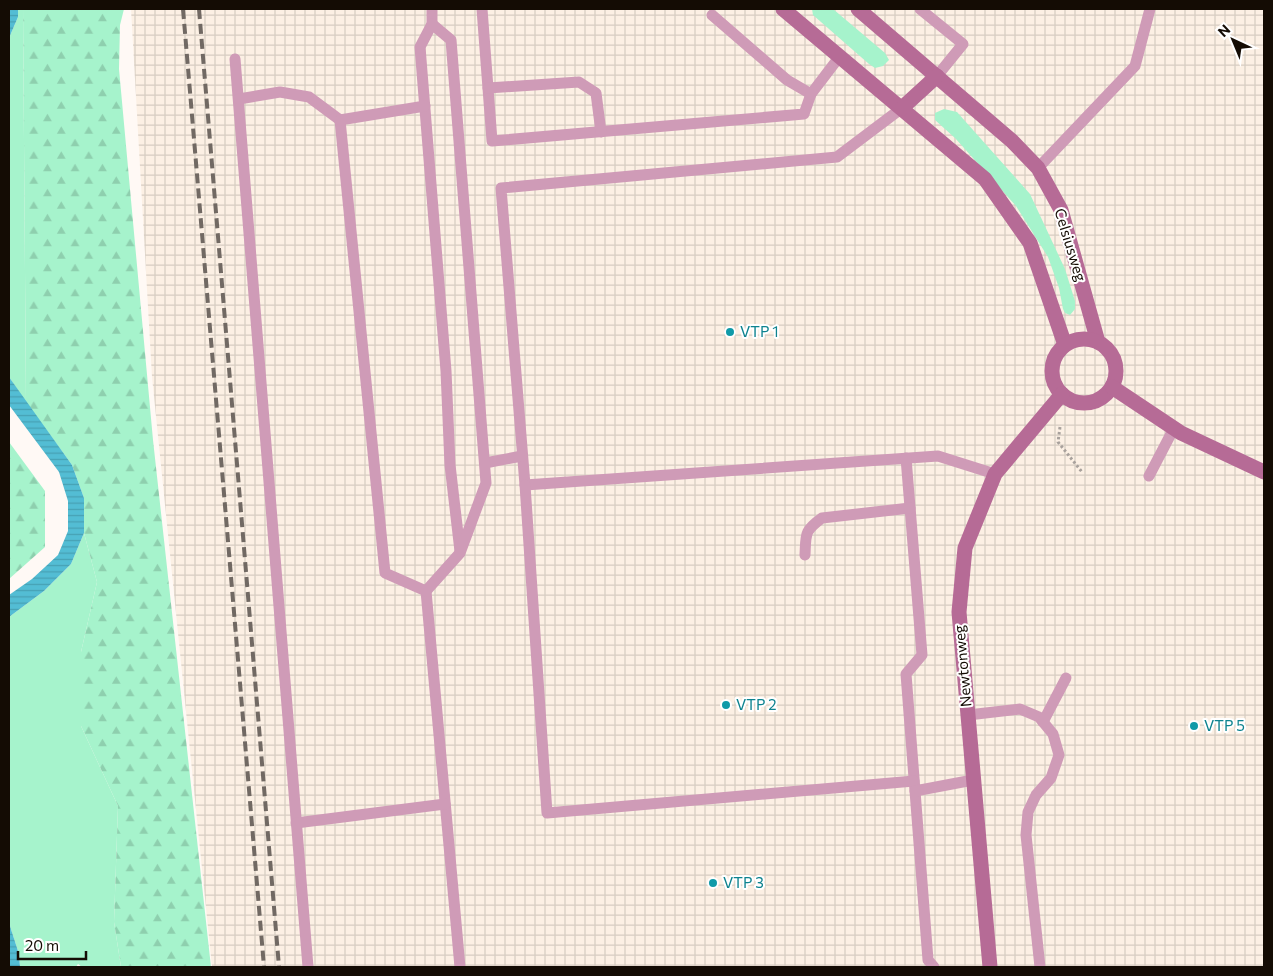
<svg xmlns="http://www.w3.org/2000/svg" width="1273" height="976" viewBox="0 0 1273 976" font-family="Commissioner,sans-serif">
	<defs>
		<pattern id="industrial-grid" width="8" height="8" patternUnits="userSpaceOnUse" patternTransform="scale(1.25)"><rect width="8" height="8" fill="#fcf0e4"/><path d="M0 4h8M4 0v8" fill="none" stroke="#d7cdc2"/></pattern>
		<pattern id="forest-firs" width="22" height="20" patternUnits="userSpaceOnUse" patternTransform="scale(1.25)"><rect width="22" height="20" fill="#a6f3cc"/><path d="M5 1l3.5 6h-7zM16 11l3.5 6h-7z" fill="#8ecfae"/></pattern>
		<pattern id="water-rules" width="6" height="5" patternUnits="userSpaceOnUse" patternTransform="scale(1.25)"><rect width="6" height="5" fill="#53bdd4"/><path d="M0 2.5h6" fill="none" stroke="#47a1b4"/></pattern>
	</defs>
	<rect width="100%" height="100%" fill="#fff9f5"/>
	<path fill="url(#industrial-grid)" d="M131,9H1264V967H212L152,377Z"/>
	<g fill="#a6f3cc">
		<path d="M18,9H23L26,402L9,377V38L18,17Z"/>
		<path d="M812,9H833L885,53L889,60L883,66L875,68L869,64L813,15Z"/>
		<path d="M944,109L957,112L1030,194L1065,269L1075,301V309L1070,315L1065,313L1063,309L1059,288L1048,257L1016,206L955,138L935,120V113Z"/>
		<path d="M84,533L97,582L81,652V726L118,806L114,922L121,967H82L78,964L76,967H20L19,954L9,923V617L44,591L71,564Z"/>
	</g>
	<g fill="url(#forest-firs)">
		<path d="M23,9H124L120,25L119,69L153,440L211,967H121L114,922L118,806L81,726V652L97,582L84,533V498L72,465L26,402Z"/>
		<path d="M9,442L45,491V547L9,579Z"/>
	</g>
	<g fill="url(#water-rules)">
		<path d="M9,9H18V17L9,38Z"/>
		<path d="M9,377L72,465L84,498V533L71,564L44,591L9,617V595L32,579L58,555L68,531V501L59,472L9,405Z"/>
		<path d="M9,923L19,954L20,967H9Z"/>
	</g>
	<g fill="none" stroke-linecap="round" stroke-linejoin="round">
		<path stroke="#a8a19c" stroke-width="3" stroke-dasharray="2.5 2.5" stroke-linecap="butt" d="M1060,427L1058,442L1082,472"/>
		<g stroke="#cf9bb7" stroke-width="11">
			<path d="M432,9V24L420,47L446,371L450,465L460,551"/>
			<path d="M482,9L492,141L804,114L811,94L787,80L712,15"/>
			<path d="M920,9L963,44L937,76"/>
			<path d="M235,59L308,967"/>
			<path d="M488,88L579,82L596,93L601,132"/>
			<path d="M811,94L840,56"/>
			<path d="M239,99L280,92L309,97L340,120L385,573L426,591L460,967"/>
			<path d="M902,108L837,157L501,188L525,485L938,456L995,474"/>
			<path d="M340,120L425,106"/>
			<path d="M1038,168L1135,66L1150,9"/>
			<path d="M906,458L922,655L906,674L928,960L934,967"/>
			<path d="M485,463L522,456"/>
			<path d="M1149,476L1174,428"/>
			<path d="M525,485L547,813L914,781"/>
			<path d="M805,555C806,534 804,531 822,518L910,508"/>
			<path d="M426,591L460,553L486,483L451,40L432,24"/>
			<path d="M968,715L1020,709L1039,717L1053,734L1059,755L1051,778L1036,795L1028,812L1026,835L1040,967"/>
			<path d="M1043,722L1066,678"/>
			<path d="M915,791L973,780"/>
			<path d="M296,823L445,804"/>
		</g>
		<g stroke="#b66b96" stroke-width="15">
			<path d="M783,9L985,179L1030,243L1065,345"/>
			<path d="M858,9L1012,141L1038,168L1061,210L1098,342"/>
			<path d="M902,108L937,76"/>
			<circle cx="1084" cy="371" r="32"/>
			<path d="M1112,387L1181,433L1264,472"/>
			<path d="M990,967L959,612L965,548L995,474L1062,394"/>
		</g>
		<g stroke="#716963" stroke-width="4" stroke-dasharray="10 5" stroke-linecap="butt">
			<path d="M183,9L264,967"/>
			<path d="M199,9L279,967"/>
		</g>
	</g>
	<g fill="#0f9aa8" stroke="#fff" stroke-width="2">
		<circle cx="730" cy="332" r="5"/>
		<circle cx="726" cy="705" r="5"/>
		<circle cx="1194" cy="726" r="5"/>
		<circle cx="713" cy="883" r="5"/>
	</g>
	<g text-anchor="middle" stroke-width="4" stroke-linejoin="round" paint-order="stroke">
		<g font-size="15" fill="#140c04" stroke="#fff">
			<text transform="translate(1070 245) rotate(73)" y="5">Celsiusweg</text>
			<text transform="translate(963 666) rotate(-95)" y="5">Newtonweg</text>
		</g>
		<g font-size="15" fill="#0d838f" stroke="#fff" text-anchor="start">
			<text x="740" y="337">VTP 1</text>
			<text x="736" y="710">VTP 2</text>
			<text x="1204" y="731">VTP 5</text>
			<text x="723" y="888">VTP 3</text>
		</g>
	</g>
	<rect width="1273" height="976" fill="none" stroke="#140c04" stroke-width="20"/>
	<g transform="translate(1233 40) rotate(316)" stroke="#ffffff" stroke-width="4" paint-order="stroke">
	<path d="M0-4L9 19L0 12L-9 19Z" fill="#140c04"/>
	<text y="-8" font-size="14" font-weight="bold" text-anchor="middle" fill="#140c04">N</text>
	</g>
	<path d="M18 951v8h68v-8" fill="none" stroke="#140c04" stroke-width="2.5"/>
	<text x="25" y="951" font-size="15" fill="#140c04" stroke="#ffffff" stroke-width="4" paint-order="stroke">20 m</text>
</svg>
